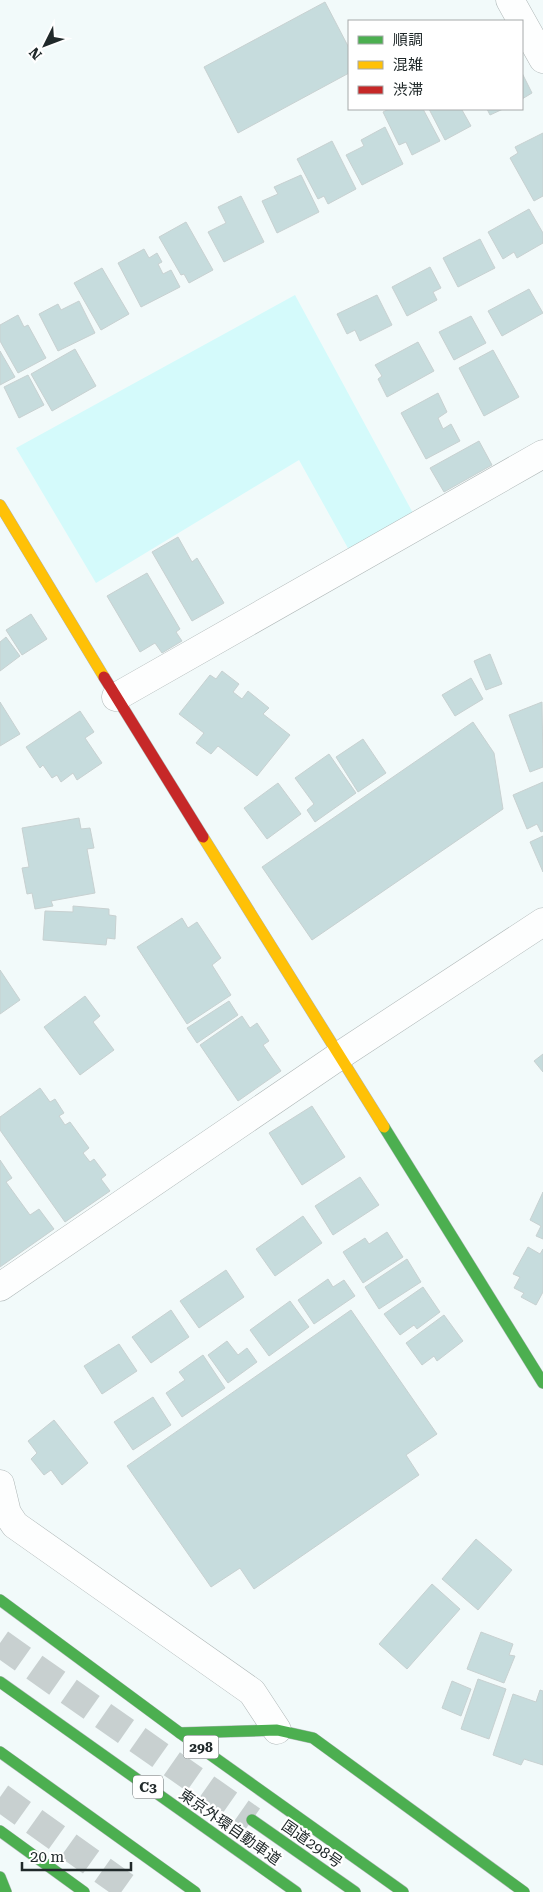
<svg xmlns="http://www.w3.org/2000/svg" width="543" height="1892" viewBox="0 0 543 1892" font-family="'Roboto Serif','Noto Sans JP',serif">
	<rect width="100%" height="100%" fill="#f2fafa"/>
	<path fill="#d4fafb" d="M295,295L414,515L349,550L299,460L96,583L16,448Z"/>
	<g fill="#c6dcdd" stroke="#c8d1d1">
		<path d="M325,2L349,48V73L238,133L204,67Z"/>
		<path d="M522,73L532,93L522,99Z"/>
		<path d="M389,109H423L440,141L412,155L406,142L399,145L383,112Z"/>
		<path d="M429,109H464L462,110L471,126L445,140Z"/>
		<path d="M487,109H503L490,115Z"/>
		<path d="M385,127L403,164L362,185L346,155L364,146L361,140Z"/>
		<path d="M543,133V196L534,201L510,158L518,153L515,147Z"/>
		<path d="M332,141L356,189L328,204L324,196L318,199L297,159Z"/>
		<path d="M301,175L319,212L277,233L262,201L278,194L274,187Z"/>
		<path d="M241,196L264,242L224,262L208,232L226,223L218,207Z"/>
		<path d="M529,209L543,233V243L517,258L514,252L503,259L488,232Z"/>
		<path d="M186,222L213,270L189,283L184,274L181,275L159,237Z"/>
		<path d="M480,239L495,268L458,287L443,258Z"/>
		<path d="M144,249L149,258L157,253L162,262L158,264L163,274L171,270L180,287L141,307L118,263Z"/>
		<path d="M430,267L441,288L433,292L437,300L407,316L392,287Z"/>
		<path d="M102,268L129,314L101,330L74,283Z"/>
		<path d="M529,289L543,313L502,336L488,311Z"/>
		<path d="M377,295L392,325L360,341L355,330L347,334L337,314Z"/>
		<path d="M79,301L95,333L58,351L39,314L58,304L61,310Z"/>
		<path d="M18,315L24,327L28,325L46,358L18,373L0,341V325Z"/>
		<path d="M471,316L486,343L454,360L439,332Z"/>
		<path d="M418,342L434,371L387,397L378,379L382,376L375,365Z"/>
		<path d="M75,349L96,386L52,411L31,374Z"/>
		<path d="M493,350L519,397L484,416L459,368Z"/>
		<path d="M0,351L15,377L0,385Z"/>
		<path d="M28,375L44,405L19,418L4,387Z"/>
		<path d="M438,393L447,412L438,418L443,429L451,424L460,441L426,459L401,413Z"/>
		<path d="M479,441L492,465L444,492L430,468Z"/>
		<path d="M178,537L192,562L197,558L224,603L192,621L152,552Z"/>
		<path d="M147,573L180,629L176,632L182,641L162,653L155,643L140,652L107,596Z"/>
		<path d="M31,614L47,639L22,655L6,630Z"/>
		<path d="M6,637L20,656L0,671V642Z"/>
		<path d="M490,654L502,684L486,690L474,661Z"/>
		<path d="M222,671L239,684L233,692L242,699L248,691L269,708L263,714L290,735L257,776L218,746L211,754L196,743L204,733L179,714L210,675L216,679Z"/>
		<path d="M471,678L483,699L455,716L442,695Z"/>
		<path d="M0,702L20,734L0,746Z"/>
		<path d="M542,702L543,767L530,772L509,715Z"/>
		<path d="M80,711L94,732L85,738L102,763L77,780L73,773L61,782L57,775L52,778L43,765L40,768L26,747Z"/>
		<path d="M473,722L494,753L503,809L312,940L262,867Z"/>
		<path d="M363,739L386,773L358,792L336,757Z"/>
		<path d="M329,754L356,793L315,822L307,810L314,804L295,778Z"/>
		<path d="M543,782V831L541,832L537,824L527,829L513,795Z"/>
		<path d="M278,783L301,814L267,839L244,808Z"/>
		<path d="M79,818L81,829L90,828L94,848L87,849L95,893L51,901L53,906L35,909L32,893L27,894L22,868L29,867L22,828Z"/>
		<path d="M543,836V872L530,842Z"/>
		<path d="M73,906L109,909V915L116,916L115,939L107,938L106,945L43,940L45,911L73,912Z"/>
		<path d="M182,918L188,928L197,922L221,958L212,965L231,995L187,1024L137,947Z"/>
		<path d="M0,970L20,1000L0,1014Z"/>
		<path d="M85,996L100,1016L93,1022L114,1050L80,1075L44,1027Z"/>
		<path d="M229,1001L238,1015L197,1043L187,1028Z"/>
		<path d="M242,1016L250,1028L257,1023L269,1041L263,1045L281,1071L238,1101L200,1045Z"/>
		<path d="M543,1054V1072L534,1061Z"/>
		<path d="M40,1088L50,1102L55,1099L64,1113L59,1116L65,1125L70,1122L89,1148L83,1153L90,1162L94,1159L106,1175L101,1179L110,1191L65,1222L0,1130V1117Z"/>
		<path d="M312,1106L345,1157L302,1185L269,1133Z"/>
		<path d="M0,1160L12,1178L6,1182L30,1215L39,1209L54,1229L0,1267Z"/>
		<path d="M360,1177L379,1205L333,1235L315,1206Z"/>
		<path d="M543,1192V1239L536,1236L541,1226L530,1220Z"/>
		<path d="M303,1216L322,1243L275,1276L256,1249Z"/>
		<path d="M387,1232L403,1257L363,1283L343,1252L365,1238L369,1244Z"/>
		<path d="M528,1247L540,1254L543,1249V1292L536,1305L521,1297L524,1293L514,1288L520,1277L513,1274Z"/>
		<path d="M407,1259L421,1282L379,1309L365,1287Z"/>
		<path d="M226,1270L244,1297L199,1328L180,1301Z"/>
		<path d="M328,1279L333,1287L344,1280L355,1296L314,1324L298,1300Z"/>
		<path d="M423,1287L440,1312L417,1329L414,1325L400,1335L384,1314Z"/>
		<path d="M290,1301L309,1327L269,1356L250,1330Z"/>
		<path d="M171,1310L189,1337L151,1363L132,1337Z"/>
		<path d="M351,1310L437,1434L406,1455L419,1475L254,1589L240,1568L211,1587L127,1466Z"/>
		<path d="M444,1315L463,1341L437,1361L434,1356L422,1365L406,1343Z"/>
		<path d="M227,1341L238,1355L247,1348L257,1362L228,1383L208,1355Z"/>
		<path d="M119,1344L137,1371L102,1394L84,1366Z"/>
		<path d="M203,1355L225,1388L182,1417L166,1393L185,1380L179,1372Z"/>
		<path d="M153,1397L171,1425L133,1450L114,1422Z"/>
		<path d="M54,1420L88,1463L62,1485L51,1470L44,1475L31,1459L37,1453L28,1441Z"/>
		<path d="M476,1539L512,1570L478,1610L442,1579Z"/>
		<path d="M432,1584L460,1609L407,1669L379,1644Z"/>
		<path d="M481,1632L513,1644L509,1655L515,1656L504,1683L467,1669Z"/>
		<path d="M478,1679L506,1689L489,1739L461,1729Z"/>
		<path d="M452,1681L471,1689L461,1716L442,1708Z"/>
		<path d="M540,1690L543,1691V1765L524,1759L521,1765L493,1755L513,1694L536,1702Z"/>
	</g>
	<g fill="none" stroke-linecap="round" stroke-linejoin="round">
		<g stroke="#c8d0d0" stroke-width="28" stroke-dasharray="28 14" stroke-linecap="butt">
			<path d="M0,1643L252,1820"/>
			<path d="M0,1797L133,1892"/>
		</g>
		<defs>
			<g id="street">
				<path d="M510,0L543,59"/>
				<path d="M116,697L543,454"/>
				<path d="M0,1287L339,1056L543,922"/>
				<path d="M0,1484L7,1513L15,1525L252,1692L277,1730"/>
			</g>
			<g id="fast">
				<path d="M384,1127L543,1383"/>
				<path d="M0,1600L180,1733L403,1892"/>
				<path d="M0,1682L296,1892"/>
				<path d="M180,1733L277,1730L313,1738L524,1892"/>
				<path d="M0,1752L195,1892"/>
				<path d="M252,1820L355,1892"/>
				<path d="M0,1831L84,1892"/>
				<path d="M0,1877L6,1892"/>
			</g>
			<g id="slow">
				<path d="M0,505L104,677"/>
				<path d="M203,837L384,1127"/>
			</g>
			<path id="jam" d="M104,677L203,837"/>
		</defs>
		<use href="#street" stroke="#afb7b7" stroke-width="29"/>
		<use href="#fast" stroke="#afb7b7" stroke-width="12"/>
		<use href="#slow" stroke="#afb7b7" stroke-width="12"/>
		<use href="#jam" stroke="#afb7b7" stroke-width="12"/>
		<use href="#street" stroke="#fdfefe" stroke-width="28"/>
		<use href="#fast" stroke="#4caf50" stroke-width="11"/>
		<use href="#slow" stroke="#ffc107" stroke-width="11"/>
		<use href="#jam" stroke="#c62828" stroke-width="11"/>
	</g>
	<g text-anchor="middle" stroke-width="4.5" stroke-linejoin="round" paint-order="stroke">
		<g fill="#fff" stroke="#63696a" stroke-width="1">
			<rect x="183.5" y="1735.5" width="35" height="23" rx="4"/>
			<rect x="133" y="1775.5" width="30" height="23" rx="4"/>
		</g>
		<g font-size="14" font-weight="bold" fill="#20292a">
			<text x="201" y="1752">298</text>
			<text x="148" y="1792">C3</text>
		</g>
		<g font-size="15" fill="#20292a" stroke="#fff">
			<text transform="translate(230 1827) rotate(35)" y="5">東京外環自動車道</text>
			<text transform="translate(312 1844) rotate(35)" y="5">国道298号</text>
		</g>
	</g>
	<rect x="348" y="20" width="175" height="90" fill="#ffffff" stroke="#a6a9aa"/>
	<rect x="358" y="36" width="25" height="8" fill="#4caf50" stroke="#a6a9aa"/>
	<text x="393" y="45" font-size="15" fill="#20292a">順調</text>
	<rect x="358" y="61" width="25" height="8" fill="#ffc107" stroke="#a6a9aa"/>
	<text x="393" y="70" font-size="15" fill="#20292a">混雑</text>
	<rect x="358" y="86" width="25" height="8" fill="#c62828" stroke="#a6a9aa"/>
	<text x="393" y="95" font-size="15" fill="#20292a">渋滞</text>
	<g transform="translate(45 45) rotate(228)" stroke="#ffffff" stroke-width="4" paint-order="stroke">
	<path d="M0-4L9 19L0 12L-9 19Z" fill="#20292a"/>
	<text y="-8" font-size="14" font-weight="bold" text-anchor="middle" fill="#20292a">N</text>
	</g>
	<path d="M22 1862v8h109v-8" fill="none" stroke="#20292a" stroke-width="2.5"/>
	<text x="30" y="1862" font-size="15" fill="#20292a" stroke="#ffffff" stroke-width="4" paint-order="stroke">20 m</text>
</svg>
